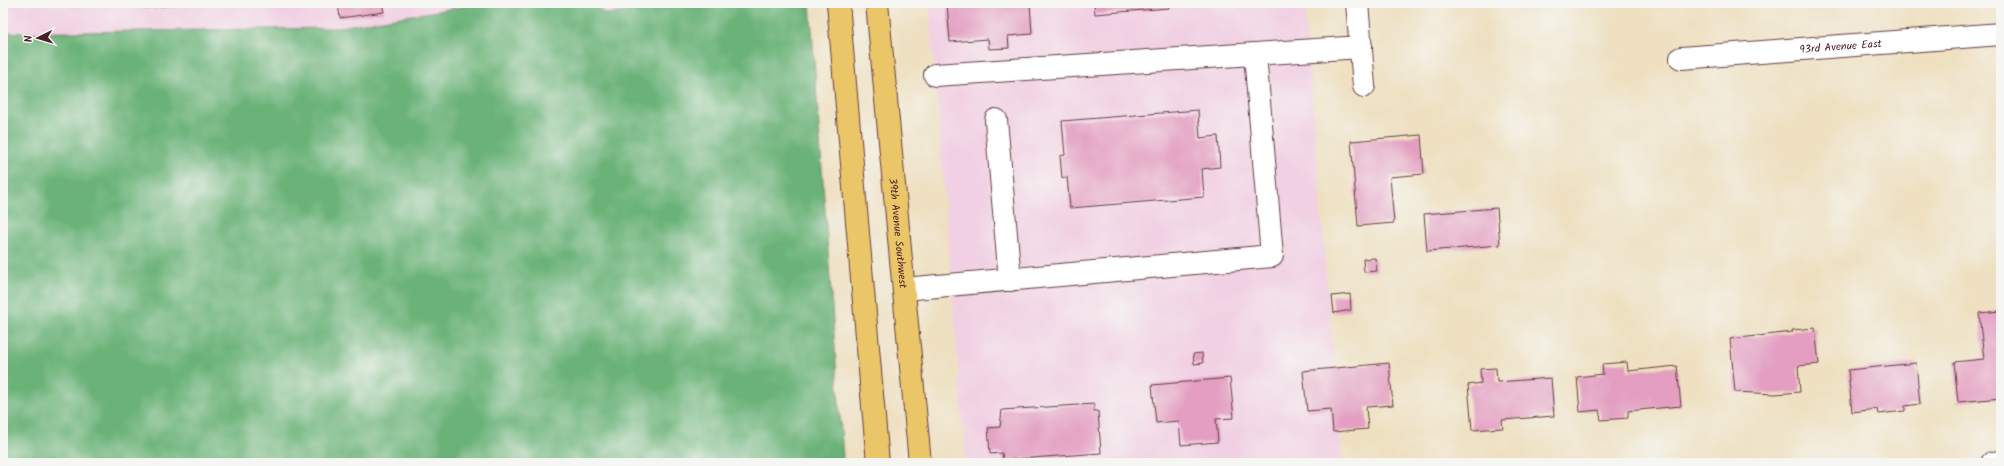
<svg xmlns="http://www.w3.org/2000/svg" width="2004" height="466" viewBox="0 0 2004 466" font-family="Kalam,sans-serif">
	<rect width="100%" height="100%" fill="#f6f6f2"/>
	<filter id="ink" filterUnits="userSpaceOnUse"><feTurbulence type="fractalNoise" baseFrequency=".025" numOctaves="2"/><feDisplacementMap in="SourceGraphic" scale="8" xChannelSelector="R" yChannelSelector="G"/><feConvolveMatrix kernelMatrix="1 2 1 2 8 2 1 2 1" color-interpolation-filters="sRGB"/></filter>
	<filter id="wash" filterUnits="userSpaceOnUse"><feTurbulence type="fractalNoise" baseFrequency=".012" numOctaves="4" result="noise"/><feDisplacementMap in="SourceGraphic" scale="16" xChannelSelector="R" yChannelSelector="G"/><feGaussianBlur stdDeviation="0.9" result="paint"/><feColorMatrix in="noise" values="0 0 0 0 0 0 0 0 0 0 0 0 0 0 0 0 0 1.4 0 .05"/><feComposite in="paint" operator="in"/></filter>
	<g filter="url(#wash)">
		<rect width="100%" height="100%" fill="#eee0c1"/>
		<g fill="#f1d0e3">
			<path d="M3,3H485L334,28L3,33Z"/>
			<path d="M592,3H715L605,14Z"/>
			<path d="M929,3H1304L1342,463H966Z"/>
		</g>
		<path fill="#6ab278" stroke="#5a6852" d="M485,3H592L605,14L715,3H810L843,458L838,463H3V33L334,28Z"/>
		<g id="blocks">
			<g fill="#e39ec1">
				<path d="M145,3H181V4L145,8Z"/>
				<path d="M338,3H382L384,12L340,18Z"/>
				<path d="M947,3H1030L1032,34L1008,36L1009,48L989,49L988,39L950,42Z"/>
				<path d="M1094,3H1168L1169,8L1095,14Z"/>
				<path d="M1426,3H1447V4L1426,6Z"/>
				<path d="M1198,110L1200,138L1218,136L1220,167L1202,169L1204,197L1070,208L1067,177L1062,178L1060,156L1065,155L1062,121Z"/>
				<path d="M1421,135L1424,174L1390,177L1394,223L1358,226L1351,141Z"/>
				<path d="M1497,208L1500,245L1427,251L1424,214Z"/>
				<path d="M1375,258L1377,271L1364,272L1363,259Z"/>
				<path d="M1350,294L1351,310L1334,313L1332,296Z"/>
				<path d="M2001,311V398L1958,402L1954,362L1984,359L1979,313Z"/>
				<path d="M1815,328L1819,364L1798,366L1800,392L1775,394L1735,392L1730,339L1793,332L1792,330Z"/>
				<path d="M1202,353L1203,363L1194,364L1193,354Z"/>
				<path d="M1627,362L1628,371L1677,366L1681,406L1628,411V418L1601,420L1599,410L1580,412L1577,377L1603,374L1602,364Z"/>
				<path d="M1389,363L1393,405L1366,407L1368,429L1333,432L1331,409L1307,411L1303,371Z"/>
				<path d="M1916,363L1920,404L1905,406V411L1878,414L1877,409L1852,412L1848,370Z"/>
				<path d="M1496,368L1497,382L1551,378L1554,416L1502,420L1503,428L1472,430L1468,385L1481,383L1480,369Z"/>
				<path d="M1230,378L1234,418L1216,419L1218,442L1181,445L1179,421L1156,423L1152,385Z"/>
				<path d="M1094,404V411H1098L1101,453L1003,460L1002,453L990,454L988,428L1000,427L1002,410Z"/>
			</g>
		</g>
	</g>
	<g filter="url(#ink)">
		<use href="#blocks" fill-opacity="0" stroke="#633c42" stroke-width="1"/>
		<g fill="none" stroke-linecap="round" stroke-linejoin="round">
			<defs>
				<g id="minor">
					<path d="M1357,3L1364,86"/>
					<path id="s1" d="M1681,58L2001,34"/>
					<path d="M935,75L1361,47"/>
					<path d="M996,120L1010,280"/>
					<path d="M904,289L1272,256L1255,54"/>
					<path d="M1992,463L2001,462"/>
				</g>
				<g id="major">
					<path d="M838,3L878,463"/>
					<path id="s2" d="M877,3L920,463"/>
				</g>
			</defs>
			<use href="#minor" stroke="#633c42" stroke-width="24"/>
			<use href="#major" stroke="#633c42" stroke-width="24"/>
			<use href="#minor" stroke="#fff" stroke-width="22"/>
			<use href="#major" stroke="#ebc669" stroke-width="22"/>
		</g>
	</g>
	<g text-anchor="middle" stroke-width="3.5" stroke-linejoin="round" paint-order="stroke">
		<g font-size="11" fill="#4a1f2b" stroke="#f6f6f2">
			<text dy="4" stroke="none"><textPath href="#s1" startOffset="160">93rd Avenue East</textPath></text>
			<text dy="4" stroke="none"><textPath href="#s2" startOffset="231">39th Avenue Southwest</textPath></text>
		</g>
	</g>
	<rect width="2004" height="466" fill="none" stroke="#f6f6f2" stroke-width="16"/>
	<g transform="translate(38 38) rotate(265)" stroke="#f6f6f2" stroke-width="3" paint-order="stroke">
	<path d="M0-3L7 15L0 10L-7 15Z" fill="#4a1f2b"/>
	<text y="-6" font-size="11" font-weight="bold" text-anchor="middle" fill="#4a1f2b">N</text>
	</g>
</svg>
